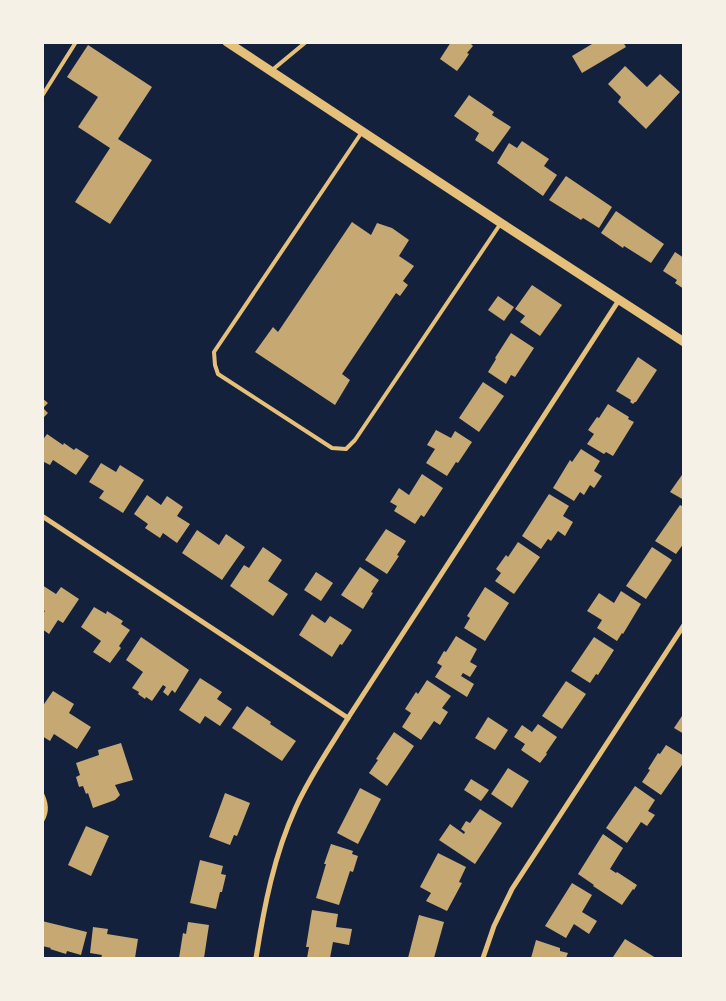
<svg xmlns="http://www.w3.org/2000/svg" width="726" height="1001" viewBox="0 0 726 1001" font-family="'Fira Sans',sans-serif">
	<rect width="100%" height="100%" fill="#14213d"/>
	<g fill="#c6a872">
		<path d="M451,42H469L473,46L467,53L469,54L463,63L457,71L440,59Z"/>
		<path d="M591,42H623L626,47L582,73L572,56L592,44Z"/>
		<path d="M88,45L152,87L118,139L152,160L110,224L75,202L110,148L78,127L98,97L67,77Z"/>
		<path d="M625,66L647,87L660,74L680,92L646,129L618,102L621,97L608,84Z"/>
		<path d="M469,95L494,112L492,115L511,127L493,152L475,140L479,133L454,116Z"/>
		<path d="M522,141L549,159L544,166L557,175L543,196L497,163L509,143L517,148Z"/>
		<path d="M566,176L612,207L599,228L583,218L581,220L549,200Z"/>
		<path d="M616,211L664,244L651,263L624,246L623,248L601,233Z"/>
		<path d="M352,222L371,235L377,223L392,228L409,240L399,256L414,266L403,281L408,285L400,296L396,293L342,374L350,380L335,405L255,352L273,327L278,332Z"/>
		<path d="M675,252L684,258V289L675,283L677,280L663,271Z"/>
		<path d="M532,285L562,305L540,336L520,322L525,316L515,309Z"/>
		<path d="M498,296L514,307L504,321L488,310Z"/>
		<path d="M511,333L534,348L515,377L511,375L506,384L488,372L496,359L495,358Z"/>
		<path d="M638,357L657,370L636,402H635L633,404L630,402L631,400L616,391Z"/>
		<path d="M483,382L504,396L479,432L459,418Z"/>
		<path d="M42,398L48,403L43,408L48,413L42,419Z"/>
		<path d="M608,404L629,417L628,419L634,422L613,456L606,452L604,454L587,444L594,434L588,430L597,417L599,418Z"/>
		<path d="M436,430L451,438L455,431L472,442L458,463L456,462L447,476L426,463L435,449L427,445Z"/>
		<path d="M47,434L63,445L64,443L74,450L76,448L89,456L76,475L53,460L50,465L42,461V441Z"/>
		<path d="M581,449L600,461L594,471L602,476L594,488L590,485L584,495L580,492L574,501L553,488L570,460L572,462Z"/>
		<path d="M101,463L116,472L120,465L144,480L123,513L99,498L104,491L89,482Z"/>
		<path d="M684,472V500L670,492Z"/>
		<path d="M422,474L443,488L424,517L421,515L415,524L394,511L397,506L390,502L399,488L409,495Z"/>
		<path d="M549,494L569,506L563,516L573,522L565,536L558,531L551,541L548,539L541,549L522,536Z"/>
		<path d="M147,495L161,505L167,496L183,507L177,516L190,524L177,543L163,533L160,538L145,528L148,524L134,514Z"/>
		<path d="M680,505L684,507V543L676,554L655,541Z"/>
		<path d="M386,529L406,541L397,555L399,556L387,574L365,560Z"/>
		<path d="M197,530L219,545L226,534L245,547L222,580L182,553Z"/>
		<path d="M518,542L540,557L514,594L495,581L501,573L496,569L506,555L508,557Z"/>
		<path d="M263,547L282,560L268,581L288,594L273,616L230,586L244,565L249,568Z"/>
		<path d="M652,547L672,560L646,599L626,586Z"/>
		<path d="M360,567L379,580L371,592L373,593L363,609L341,595Z"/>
		<path d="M316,572L333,583L321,601L304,590Z"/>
		<path d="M42,585L56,594L61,587L79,599L63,623L58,620L49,634L42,629V615L45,611L42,610Z"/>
		<path d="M485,587L509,603L485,641L464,628L470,618L467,616Z"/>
		<path d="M621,591L641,604L623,634L622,633L617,641L597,628L602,620L587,611L599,593L614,603Z"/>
		<path d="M94,607L106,614L107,611L123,621L121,624L130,630L119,646L121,648L110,663L93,652L101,641L81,627Z"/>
		<path d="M312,614L325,623L330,616L352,630L342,645L340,644L332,657L299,635Z"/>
		<path d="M456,636L477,649L470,662L477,666L470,677L463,673L461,676L474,684L467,697L435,677L442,666L437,663L444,651L446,652Z"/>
		<path d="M141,637L189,670L175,693L172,690L168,696L163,692L166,687L163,685L152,701L146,697L145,699L138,694L139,692L132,688L143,672L126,660Z"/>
		<path d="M594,637L614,650L598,675L596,674L590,683L571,671Z"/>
		<path d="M200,678L222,692L217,699L232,709L220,726L205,716L200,724L179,710Z"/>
		<path d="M427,680L451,696L442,708L448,712L440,725L434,721L421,740L402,727L411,713L405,709L416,692L418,694Z"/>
		<path d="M566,681L586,694L562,729L542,716Z"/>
		<path d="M53,691L74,704L69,713L91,727L77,749L54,734L50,741L42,736V707Z"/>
		<path d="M247,706L271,722L270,724L296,741L282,761L232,728Z"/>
		<path d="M684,713V734L674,728Z"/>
		<path d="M488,717L508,730L495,750L475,738Z"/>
		<path d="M538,724L557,737L546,753L547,754L540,763L521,750L525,744L514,737L522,725L532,732Z"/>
		<path d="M394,732L414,746L387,786L369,773L378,760L376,759Z"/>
		<path d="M121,743L133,780L115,785L120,795L115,800L93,808L88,793L86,794L83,786L79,787L76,777L80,775L76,763L99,755L98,750Z"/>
		<path d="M666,745L684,756V762L661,795L642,782L650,770L648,769L658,753L660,754Z"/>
		<path d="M508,768L529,781L512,808L491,794Z"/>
		<path d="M471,779L489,790L481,801L464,790Z"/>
		<path d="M635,786L655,800L648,811L655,815L647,826L641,822L627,843L606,828Z"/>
		<path d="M360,788L381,799L358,844L337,833Z"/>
		<path d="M225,793L250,803L237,836L234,835L230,845L209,837Z"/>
		<path d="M480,809L502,823L475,864L439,840L450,824L464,834L465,832L461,829L466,821L470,823Z"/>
		<path d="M86,826L109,836L91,876L68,865Z"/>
		<path d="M603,834L623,848L610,869L616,873L617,872L637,885L634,890L633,889L622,905L593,886L594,885L578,874Z"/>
		<path d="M331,844L353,851L352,854L358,856L353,872L350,871L339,905L316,898L326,864H324Z"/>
		<path d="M438,853L466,867L459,882L462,883L447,911L426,901L431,893L420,887Z"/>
		<path d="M200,860L223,866L221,874L226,875L222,892H220L216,909L190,903Z"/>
		<path d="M572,883L592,895L582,912L597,921L589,934L574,924L566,938L545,926Z"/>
		<path d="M312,910L338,914L336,927L352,929L349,945L333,942L330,958H307L309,947H306Z"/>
		<path d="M419,915L444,922L434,958H408Z"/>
		<path d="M42,921L87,932L81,955L67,951L66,954L50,949L51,948L42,946Z"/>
		<path d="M188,922L209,925L204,958H179L183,933L186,934Z"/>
		<path d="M93,927L108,929L107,934L138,939L135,958H101L102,955L90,953Z"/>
		<path d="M625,939L656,958H615L613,957Z"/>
		<path d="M536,940L560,948V951L568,953L566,958H531Z"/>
	</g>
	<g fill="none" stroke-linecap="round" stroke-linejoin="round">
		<g stroke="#e5c07b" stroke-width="4">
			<path d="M271,71L306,42"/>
			<path d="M42,96L76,42"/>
			<path d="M362,132L214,352L215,365L218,374L332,448L346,449L355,440L501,223"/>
		</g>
		<g stroke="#e5c07b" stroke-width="5">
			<path d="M42,516L348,718"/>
			<path d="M42,795C46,804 47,811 42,820"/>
			<path d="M256,958C264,907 274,855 296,807C310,776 330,747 348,718L619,300"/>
			<path d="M483,958L494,926L512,889L684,625"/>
		</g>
		<path stroke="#e5c07b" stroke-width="9" d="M227,42L501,223L684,342"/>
	</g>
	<rect width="726" height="1001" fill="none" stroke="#f6f1e7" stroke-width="88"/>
</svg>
